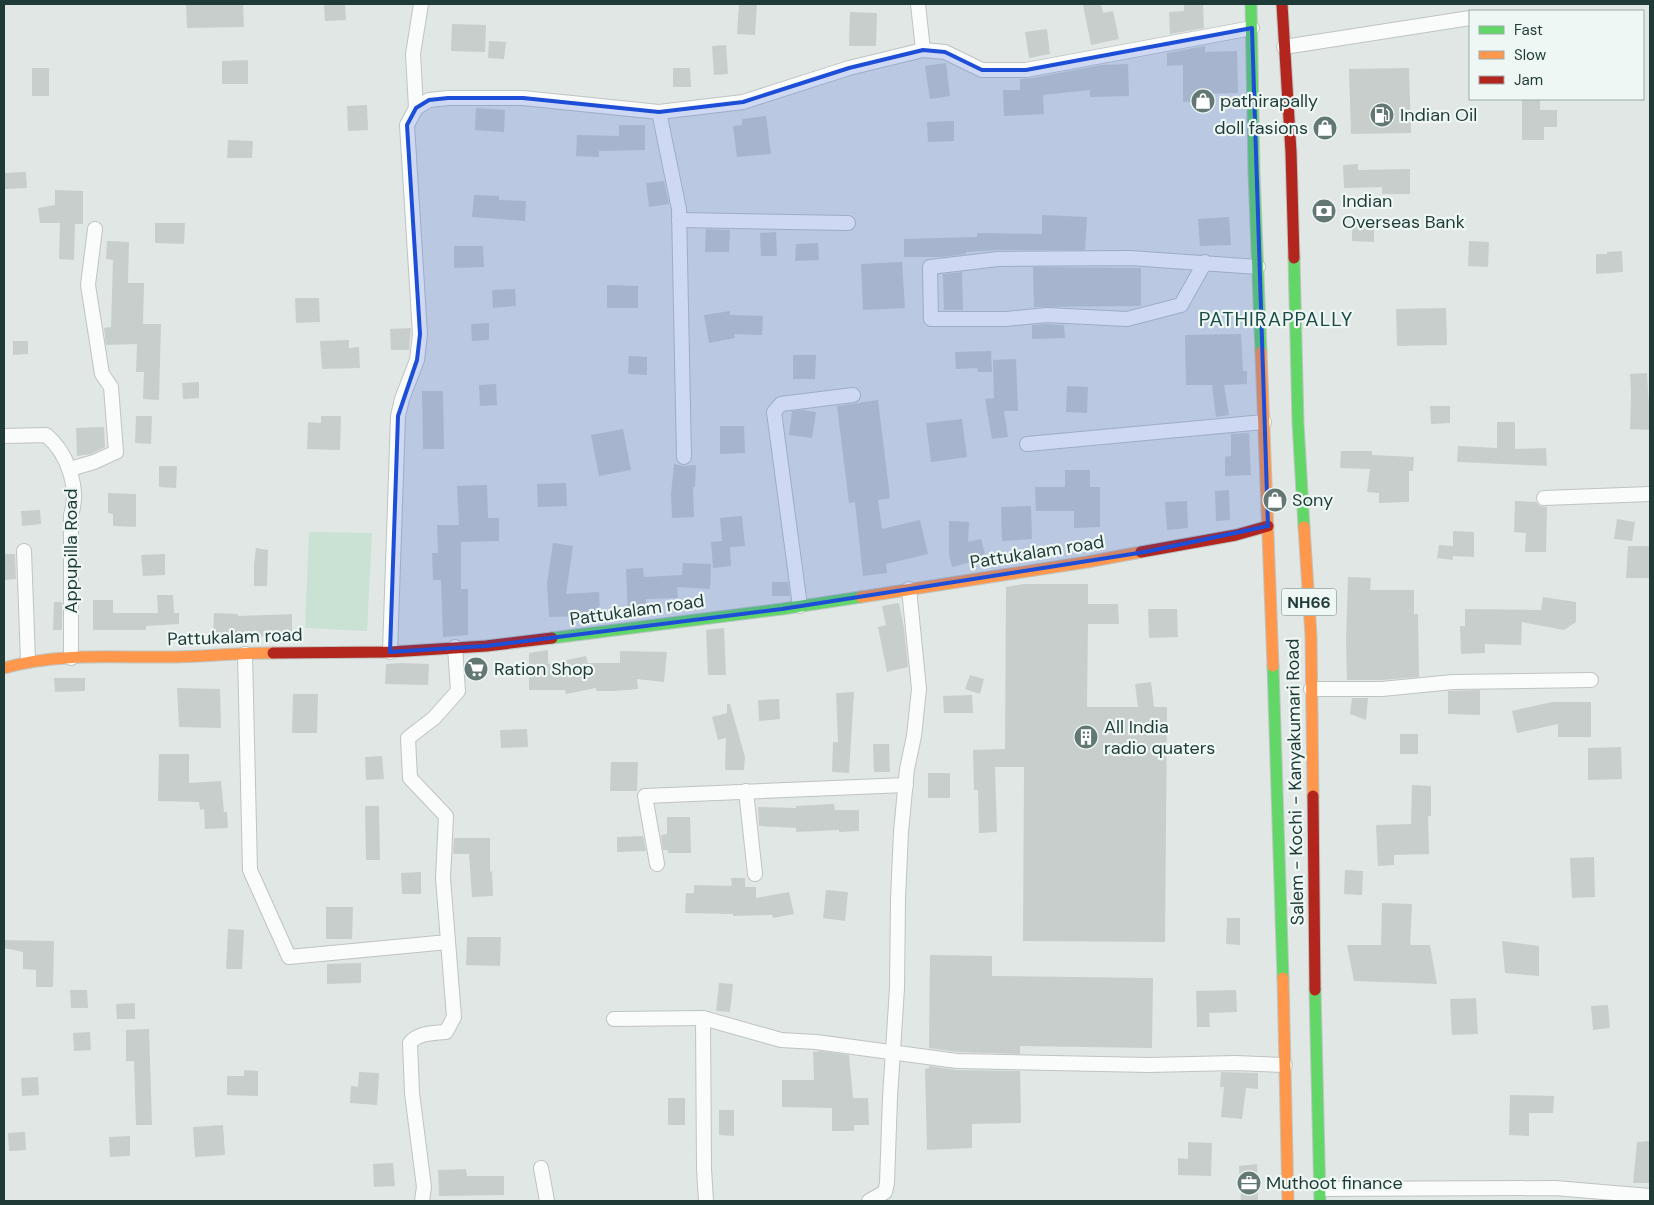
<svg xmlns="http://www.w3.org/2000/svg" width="1654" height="1205" viewBox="0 0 1654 1205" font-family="'DM Sans',sans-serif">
	<rect width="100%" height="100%" fill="#e1e7e5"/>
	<path fill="#c9e2d3" d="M309,532L372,533L367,631L305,628Z"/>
	<g fill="#c8cecc">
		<path d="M186,4H243L244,27L187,28Z"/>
		<path d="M324,4H345L346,20L325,21Z"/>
		<path d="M739,4H757L755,35L737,34Z"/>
		<path d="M1090,4H1101L1103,13L1113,11L1119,39L1091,45L1083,5Z"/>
		<path d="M1184,4H1203L1204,28L1170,34L1169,12L1184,11Z"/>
		<path d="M850,12L877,13L876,46H849Z"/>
		<path d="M452,24L486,25L485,52L451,51Z"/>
		<path d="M1047,29L1050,54L1029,58L1025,32Z"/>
		<path d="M489,41L506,42L504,59L488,58Z"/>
		<path d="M726,45L728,74L714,75L712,46Z"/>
		<path d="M1205,46V52L1237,51L1238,93L1200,94V102H1183V65L1167,66V53Z"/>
		<path d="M248,60V84H222V61Z"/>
		<path d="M946,63L950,96L930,99L925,66Z"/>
		<path d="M1128,64L1129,96L1090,97V90L1043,95L1044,114L1004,116L1003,90H1020V79L1032,78L1101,65Z"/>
		<rect x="32" y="68" width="17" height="28"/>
		<path d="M673,68H690L691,87H673Z"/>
		<path d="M1409,68L1411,133L1351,134L1349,69Z"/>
		<path d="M1522,99H1540V110H1557V127H1544V140H1522Z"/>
		<path d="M367,105L368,130L348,131L347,106Z"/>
		<path d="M476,108L505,110L504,132L475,130Z"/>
		<path d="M766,116L771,154L737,157L733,126L742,125V119Z"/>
		<path d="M954,121V141L928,142L927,122Z"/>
		<path d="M619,125H645V150L599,151V157L576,156L577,135L619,136Z"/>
		<path d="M228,140L253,141L252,158H227Z"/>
		<path d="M1358,164V170L1410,169V194H1382V187L1344,188L1343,165Z"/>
		<path d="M26,172L27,188L4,189V173Z"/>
		<path d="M664,181L669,204L649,207L646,183Z"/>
		<path d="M55,190L83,191V224H75L74,260L59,259L60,223H40L38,208L55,205Z"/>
		<path d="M474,195L499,196V200L526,201L525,221L472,217Z"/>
		<path d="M1042,215L1087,217L1085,250H998L966,252V254L942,257H904V239L977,237V233L1042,234Z"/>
		<path d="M1229,217L1231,245L1200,246L1198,219Z"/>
		<path d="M155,223H185L184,244L155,243Z"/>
		<path d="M1352,224H1374V242L1352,241Z"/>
		<path d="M706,229L730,230L729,252H705Z"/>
		<path d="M776,232L777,256H761L760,233Z"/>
		<path d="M107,241L129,242L128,283H144L143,324H161L159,400L143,399L144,372H136L137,344L106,345L104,328L111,327L113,260L106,259Z"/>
		<path d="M1469,241L1489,242L1488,267L1468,266Z"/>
		<path d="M818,243L819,260L795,261L796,244Z"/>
		<path d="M454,246H483L484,267L454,268Z"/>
		<path d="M1622,251L1623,272L1596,274V254H1607V252Z"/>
		<path d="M902,262L905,308L863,310L861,264Z"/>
		<path d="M1033,267L1141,268V306L1034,307Z"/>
		<path d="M962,272L963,310H944L943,274Z"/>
		<path d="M607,285L638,286V308H607Z"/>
		<path d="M515,289L516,306L493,308L492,290Z"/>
		<path d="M295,298H319L320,322L296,323Z"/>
		<path d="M1446,308L1447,345L1397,346L1396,309Z"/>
		<path d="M730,311V315L763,316L762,335L734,334L735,338L709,343L704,315Z"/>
		<path d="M489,323V340L472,341L471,324Z"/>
		<path d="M1047,324L1064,325L1065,338L1032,339V325Z"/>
		<path d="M411,328L409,350H391L390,329Z"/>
		<path d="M1241,334L1243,371H1247V384L1224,385L1229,415L1216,417L1212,385H1186L1185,335Z"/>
		<path d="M349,340V348L359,347L360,368L322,369L320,341Z"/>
		<path d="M13,341H28V354L13,355Z"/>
		<path d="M991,351L992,372H978L977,368L956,369L955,352Z"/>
		<path d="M793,355H816L815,379H793Z"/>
		<path d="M629,356L647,357V375L628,374Z"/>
		<path d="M1016,359L1018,411H1004L1008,437L992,439L985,399L994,398L993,360Z"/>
		<path d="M1647,373L1649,405H1650V430L1630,429L1631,393L1630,374Z"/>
		<path d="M199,382V398L183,399L182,383Z"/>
		<path d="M496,384L497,405L480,406L479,385Z"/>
		<path d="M1067,386L1088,387L1087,413L1066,412Z"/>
		<path d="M422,391H443L444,449H423Z"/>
		<path d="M878,400L890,498L878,500L882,529L920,520L928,554L886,564L887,573L863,576L855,502L849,503L837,406Z"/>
		<path d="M1430,406H1450V423L1431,424Z"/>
		<path d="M803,410L816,412L812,438L789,435L792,411Z"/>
		<path d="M136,416H152L151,444L135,443Z"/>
		<path d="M321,416H341L340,450L307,449L308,422L321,423Z"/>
		<path d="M962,419L967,457L931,462L926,423Z"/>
		<path d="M1497,422H1515V449L1546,448L1547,466L1457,462L1458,446L1497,448Z"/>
		<path d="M720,426H744L745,453L720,454Z"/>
		<path d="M104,427L105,447L91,454L77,456L76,428Z"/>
		<path d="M623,429L631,470L599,476L591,435Z"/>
		<path d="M1249,433L1251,475L1225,476V457L1231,456V434Z"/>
		<path d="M1341,451H1372V455L1414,457L1413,471H1409V502L1379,503V493L1367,492L1370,469L1340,468Z"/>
		<path d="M674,464L684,466L696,465L695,487H693L694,517L672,518L671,494Z"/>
		<path d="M159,466H177L176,488L159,487Z"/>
		<path d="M1065,470H1090V487H1100V527L1074,528V511H1036L1035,487H1065Z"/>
		<path d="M566,483L567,506L538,507L537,484Z"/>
		<path d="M487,485L488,518H499V541L461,542V589H468V635L443,637L441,580H433L432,553H438L437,525H459L457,486Z"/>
		<path d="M1229,490L1230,520L1216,521L1215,491Z"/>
		<path d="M108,493L136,494V527L113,526V514L108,513Z"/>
		<path d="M1187,501L1188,528L1167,530L1165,502Z"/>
		<path d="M1515,501L1536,502L1540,506L1547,507L1546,552H1525L1526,533L1514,532Z"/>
		<path d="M1031,506L1032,539L1002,541L1001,507Z"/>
		<path d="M40,510L41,524L22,526L21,511Z"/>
		<path d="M742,516L745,546L730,547L731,566L713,568L711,542L722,541L720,518Z"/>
		<path d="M1617,519L1635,522L1632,541L1614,539Z"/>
		<path d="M949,521L969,522L968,542L981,539L986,558L952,567L949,554Z"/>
		<path d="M1453,531L1474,532V557L1453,556V560L1437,558L1439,545L1453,546Z"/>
		<path d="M553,543L573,546L566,594L599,592L600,613L581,614V616L549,617L547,583Z"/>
		<path d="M1628,546H1650V578H1626Z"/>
		<path d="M256,548L268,550L267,586H254V565Z"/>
		<path d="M4,554H15L16,579L4,580Z"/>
		<path d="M165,554V575L143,576L141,555Z"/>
		<path d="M683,563L711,564L710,589L677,587L678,598L646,599L647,614L628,616L626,569L643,568L644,577L682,575Z"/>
		<path d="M1348,577L1371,578L1370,590H1414V614H1418L1419,677L1382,680H1347L1346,641Z"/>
		<path d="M772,582H788L790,596H772Z"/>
		<path d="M1024,584H1088V604H1118L1119,624H1088L1087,707H1138L1135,684L1151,682L1154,707H1167L1165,942L1023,941L1024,767H995L997,832L979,833L978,790H974L973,750L1005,749L1006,587Z"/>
		<path d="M157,595H173L174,613H179V624L146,626V630H93V600H113V613H158Z"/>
		<path d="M1543,597L1576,602V622L1564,630L1522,622L1521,645L1485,644V653L1461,654L1460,626H1465V609L1541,610Z"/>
		<path d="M54,602H62V630H53Z"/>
		<path d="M899,603L904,628L908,667L887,672L878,627L886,625L882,606Z"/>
		<path d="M1148,609H1177L1178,637L1149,638Z"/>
		<path d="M214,613L238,614V616L292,614V636L237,637V642H213Z"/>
		<path d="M724,628L726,675H708L706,630Z"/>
		<path d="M548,650V664L586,656L588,663H620V651L667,652L664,682L637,679L638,689L614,691H596V688L566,694L565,690H529V653Z"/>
		<path d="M402,663L429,664L428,685L385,684L386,664Z"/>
		<path d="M970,675L984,679L980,694L965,689Z"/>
		<path d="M54,678H85V691L55,692Z"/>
		<path d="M177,688L220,689L221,728L179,727Z"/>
		<path d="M1480,690V715L1448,714V691Z"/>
		<path d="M854,692L849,773L832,772L833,742H838L836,693Z"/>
		<path d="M293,694H318L317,733H292Z"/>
		<path d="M972,695L973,713H944L943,696Z"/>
		<path d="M1352,698H1368L1366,720L1350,714Z"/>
		<path d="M779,699L780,719L759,721L758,700Z"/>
		<path d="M1552,702H1591V737H1558V724L1517,733L1512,711Z"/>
		<path d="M727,704H730L745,757L744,770H725L726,738L718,740L712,717L727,713Z"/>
		<path d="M527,729L528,747L501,748L500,730Z"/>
		<rect x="1400" y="734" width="18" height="20"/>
		<path d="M873,744H889L890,772H874Z"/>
		<path d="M1621,747L1622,779L1588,780V748Z"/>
		<path d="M159,754H189V783L221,781L224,812H227L228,828L205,829L204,809L200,810L199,802L158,801Z"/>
		<path d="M382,756L384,779L366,780L365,757Z"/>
		<path d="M611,762H638L637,791H610Z"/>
		<rect x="928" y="773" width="22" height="25"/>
		<path d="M1412,785L1431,786V816H1428L1429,854L1394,855V865L1378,866L1376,825L1411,824Z"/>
		<path d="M834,804L835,810H859V831L839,832V830L796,832V828L759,826L758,807L796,808V806Z"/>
		<path d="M365,806H379L380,860H366Z"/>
		<path d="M667,817H690L691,853H668V850H663L661,835L667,834Z"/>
		<path d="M643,836L646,851L617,852V837Z"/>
		<path d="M454,838H490V872L492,871L493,896L472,897L469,854H453Z"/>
		<path d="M1594,857L1595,897L1572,898L1570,858Z"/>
		<path d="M1345,870L1363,871L1362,895L1344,894Z"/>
		<path d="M421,872V894H402L401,873Z"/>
		<path d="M731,878H745V887H756V898L789,892L794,914L773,918L772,915L733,916V914L685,913L686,893H694V885L732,886Z"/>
		<path d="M826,890L848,892L845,921L823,918Z"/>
		<path d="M1382,903L1412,904L1410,945H1430L1437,984L1354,981L1347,945H1381Z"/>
		<path d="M326,907H353L352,939H326Z"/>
		<path d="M1227,918H1240V945L1226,944Z"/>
		<path d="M228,929L244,930L242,969H226Z"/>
		<path d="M467,937H501L500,966L466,965Z"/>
		<path d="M4,940L54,941L53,987H36V970L23,969V952L4,948Z"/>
		<path d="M1502,941L1539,946V976L1505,973Z"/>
		<path d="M930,955L992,956V976L1153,978L1152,1048L1020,1046V1054L958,1052L929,1048Z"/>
		<path d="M361,963V983L327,984V964Z"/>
		<path d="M719,983L733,984L730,1012L716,1011Z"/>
		<path d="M70,990H87L88,1008H71Z"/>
		<path d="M1236,990L1237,1012L1209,1013L1210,1027H1197L1196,991Z"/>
		<path d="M1476,998L1478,1034L1452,1035L1450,999Z"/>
		<path d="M135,1003V1019H117L116,1004Z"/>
		<path d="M1608,1005L1610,1028L1593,1030L1591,1006Z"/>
		<path d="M149,1029L152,1125H136L134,1061H126V1030Z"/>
		<path d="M90,1032L91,1050L74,1051L73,1033Z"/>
		<path d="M821,1051L849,1055L853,1098H868L869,1125H854V1131H832V1108L782,1107V1080H814L813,1052Z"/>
		<path d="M929,1066L957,1070L1020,1071L1021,1123L972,1124V1148L927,1150L925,1069L929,1068Z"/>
		<path d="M244,1070L258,1071V1096L227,1095V1076H244Z"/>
		<path d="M359,1072L379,1073L377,1105L350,1103L351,1086L358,1087Z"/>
		<path d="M1221,1072L1258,1073V1089L1246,1088L1242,1119L1221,1117L1224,1087H1220Z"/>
		<path d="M38,1077L39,1095L22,1096L21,1078Z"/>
		<path d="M1510,1095L1554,1096L1553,1113H1529V1136L1509,1135Z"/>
		<rect x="668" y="1098" width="17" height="27"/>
		<path d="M719,1110H734V1136L719,1135Z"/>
		<path d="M223,1125L225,1155L195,1157L193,1127Z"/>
		<path d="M25,1132L26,1150L9,1151L8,1133Z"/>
		<path d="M130,1136V1156L110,1157L109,1137Z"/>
		<path d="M1650,1141V1183H1633L1637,1142Z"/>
		<path d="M1188,1142L1212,1143L1211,1176L1178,1175V1158L1188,1159Z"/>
		<path d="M393,1163L395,1186L374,1187L373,1164Z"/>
		<path d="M1257,1164L1258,1201H1241L1239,1166Z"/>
		<path d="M466,1169L467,1176H504V1195L439,1196L438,1170Z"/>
	</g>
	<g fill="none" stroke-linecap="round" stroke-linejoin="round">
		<defs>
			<g id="street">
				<path d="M918,4L923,50"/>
				<path d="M1284,47L1470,18"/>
				<path d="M416,108L413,54L421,4"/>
				<path d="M659,112L679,209L684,457"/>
				<path d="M679,220L848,223"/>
				<path d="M1205,262L1181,305L1127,319L1047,315L1006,319H931L930,267L998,259L1130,258L1258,267"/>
				<path d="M4,436L46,435C67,452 80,488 71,515V658"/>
				<path d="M1027,444L1264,422"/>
				<path d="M70,469L94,462L116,452L111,387L102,374L88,285L95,229"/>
				<path d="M1544,498L1650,494"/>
				<path d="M24,551L28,661"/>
				<path d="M800,606L774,412L781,404L853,395"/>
				<path d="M390,652L398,416L402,399L417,360L420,334L407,125L416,108L429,100L448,98H523L659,112L743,102L849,68L923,50L945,52L982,70H1026L1252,28"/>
				<path d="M245,654L250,870L289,957L448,942"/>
				<path d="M1311,689H1382L1453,682L1591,680"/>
				<path d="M746,791L755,874"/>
				<path d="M657,864L645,796L906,785"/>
				<path d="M614,1019L703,1018"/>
				<path d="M541,1168L547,1201"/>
				<path d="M1320,1189L1555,1188L1650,1196"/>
				<path d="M422,1201L424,1187L412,1093L410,1043C418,1033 433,1033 446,1032L454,1017L443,878L446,816L410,778L408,738L434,718L458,691L455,647"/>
				<path d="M706,1201L704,1169L703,1018L781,1040L816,1042L957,1061L1149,1065L1235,1063L1285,1065"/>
				<path d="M869,1201L885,1192L887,1183L890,1097L897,988L898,899L901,832L907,769L914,736L919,689L909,589"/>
			</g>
			<g id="fast">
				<path d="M1251,4L1254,172L1261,352"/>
				<path d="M1294,258L1298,423L1304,527"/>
				<path d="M552,638L782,609L861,597"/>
				<path d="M1273,666L1283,978"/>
				<path d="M1315,990L1320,1201"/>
			</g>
			<g id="slow">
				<path d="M1261,352L1273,666"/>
				<path d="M1304,527L1311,636L1313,796"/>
				<path d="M861,597L1087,562L1141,552"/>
				<path d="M4,668C60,652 117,658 174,657C207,656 240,653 273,653"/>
				<path d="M1283,978L1288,1201"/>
			</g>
			<g id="jam">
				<path d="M1282,4L1291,152L1294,258"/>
				<path d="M1141,552L1236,535L1268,526"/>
				<path d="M273,653L390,652L486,646L552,638"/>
				<path d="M1313,796L1315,990"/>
			</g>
		</defs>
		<use href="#street" stroke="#bec4c2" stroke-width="16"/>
		<use href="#fast" stroke="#bdc5c3" stroke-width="13"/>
		<use href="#slow" stroke="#bdc5c3" stroke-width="13"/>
		<use href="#jam" stroke="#bdc5c3" stroke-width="13"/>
		<use href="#street" stroke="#fafbfb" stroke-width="14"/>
		<use href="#fast" stroke="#63d668" stroke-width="11"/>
		<use href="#slow" stroke="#ff974d" stroke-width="11"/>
		<use href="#jam" stroke="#b3261e" stroke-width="11"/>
	</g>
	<path fill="#1d4ed8" fill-opacity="0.2" stroke="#1d4ed8" stroke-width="4" stroke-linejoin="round" d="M1252,28L1268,526L1145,552L782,609L486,646L390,652L398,416L417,360L420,334L407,125L416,108L429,100L448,98H523L659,112L743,102L849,68L923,50L945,52L982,70H1026Z"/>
	<defs>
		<symbol id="shop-disc" viewBox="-11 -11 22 22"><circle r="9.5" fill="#637774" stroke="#eef7f4"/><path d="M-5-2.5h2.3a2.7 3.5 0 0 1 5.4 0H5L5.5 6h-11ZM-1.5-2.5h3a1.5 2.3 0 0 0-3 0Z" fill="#fff"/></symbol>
		<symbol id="fuel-disc" viewBox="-11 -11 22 22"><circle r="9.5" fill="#637774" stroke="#eef7f4"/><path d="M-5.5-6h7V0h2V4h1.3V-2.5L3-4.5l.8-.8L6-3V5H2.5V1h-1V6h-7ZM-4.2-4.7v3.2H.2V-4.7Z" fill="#fff"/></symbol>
		<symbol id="bank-disc" viewBox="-11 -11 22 22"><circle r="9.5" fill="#637774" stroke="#eef7f4"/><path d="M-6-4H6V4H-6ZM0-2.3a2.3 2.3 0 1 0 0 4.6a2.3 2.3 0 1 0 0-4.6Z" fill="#fff"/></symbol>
		<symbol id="supermarket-disc" viewBox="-11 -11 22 22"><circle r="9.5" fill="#637774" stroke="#eef7f4"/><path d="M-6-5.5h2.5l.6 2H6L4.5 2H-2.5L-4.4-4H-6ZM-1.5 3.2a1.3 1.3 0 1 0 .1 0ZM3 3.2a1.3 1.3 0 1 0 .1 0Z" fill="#fff"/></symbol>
		<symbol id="building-disc" viewBox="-11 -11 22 22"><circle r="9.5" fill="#637774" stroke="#eef7f4"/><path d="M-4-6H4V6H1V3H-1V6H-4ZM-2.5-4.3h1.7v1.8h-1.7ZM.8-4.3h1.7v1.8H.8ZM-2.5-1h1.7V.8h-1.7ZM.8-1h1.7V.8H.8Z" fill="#fff"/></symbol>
		<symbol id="office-disc" viewBox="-11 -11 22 22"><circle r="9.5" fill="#637774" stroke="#eef7f4"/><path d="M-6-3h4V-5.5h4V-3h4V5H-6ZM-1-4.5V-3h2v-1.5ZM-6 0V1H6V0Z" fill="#fff"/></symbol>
	</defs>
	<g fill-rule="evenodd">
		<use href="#shop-disc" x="1189" y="87" width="28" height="28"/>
		<use href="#fuel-disc" x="1368" y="101" width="28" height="28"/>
		<use href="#shop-disc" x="1311" y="114" width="28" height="28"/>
		<use href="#bank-disc" x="1310" y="197" width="28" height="28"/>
		<use href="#shop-disc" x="1261" y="486" width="28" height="28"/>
		<use href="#supermarket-disc" x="462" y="655" width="28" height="28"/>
		<use href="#building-disc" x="1072" y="723" width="28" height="28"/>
		<use href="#office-disc" x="1235" y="1169" width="28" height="28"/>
	</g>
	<g text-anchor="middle" stroke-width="4.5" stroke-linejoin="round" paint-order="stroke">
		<rect fill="#eef7f4" stroke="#5d7370" stroke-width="1" x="1281.5" y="588.5" width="55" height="27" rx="4"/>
		<g font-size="16" font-weight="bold" fill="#1f3b37">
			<text x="1309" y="608">NH66</text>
		</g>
		<g font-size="18" fill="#1f3b37" stroke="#eef7f4" text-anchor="start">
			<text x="1220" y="107">pathirapally</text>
			<text x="1400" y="121">Indian Oil</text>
			<text x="1308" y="134" text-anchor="end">doll fasions</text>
			<text x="1342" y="207">Indian<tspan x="1342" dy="21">Overseas Bank</tspan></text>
			<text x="1292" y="506">Sony</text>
			<text x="494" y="675">Ration Shop</text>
			<text x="1104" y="733">All India<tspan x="1104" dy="21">radio quaters</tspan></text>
			<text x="1266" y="1189">Muthoot finance</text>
		</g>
		<g font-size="18" fill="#1f3b37" stroke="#eef7f4">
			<text transform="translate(71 551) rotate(-90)" y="6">Appupilla Road</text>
			<text transform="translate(1037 552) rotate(-9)" y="6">Pattukalam road</text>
			<text transform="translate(637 610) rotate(-8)" y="6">Pattukalam road</text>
			<text transform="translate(235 637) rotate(-2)" y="6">Pattukalam road</text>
			<text transform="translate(1295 782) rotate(-91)" y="6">Salem - Kochi - Kanyakumari Road</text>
		</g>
		<g font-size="20" letter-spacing="1" fill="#1a4d47" stroke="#eef7f4">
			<text x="1276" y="326">PATHIRAPPALLY</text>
		</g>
	</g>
	<rect width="1654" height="1205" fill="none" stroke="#1f3b37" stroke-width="10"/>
	<rect x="1469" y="10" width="175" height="90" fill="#eef7f4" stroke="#9baca8"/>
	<rect x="1479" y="26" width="25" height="8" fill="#63d668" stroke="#9baca8"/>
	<text x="1514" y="35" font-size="15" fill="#1f3b37">Fast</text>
	<rect x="1479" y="51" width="25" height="8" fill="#ff974d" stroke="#9baca8"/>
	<text x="1514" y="60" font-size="15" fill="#1f3b37">Slow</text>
	<rect x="1479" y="76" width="25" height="8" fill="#b3261e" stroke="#9baca8"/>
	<text x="1514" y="85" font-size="15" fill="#1f3b37">Jam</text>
</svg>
